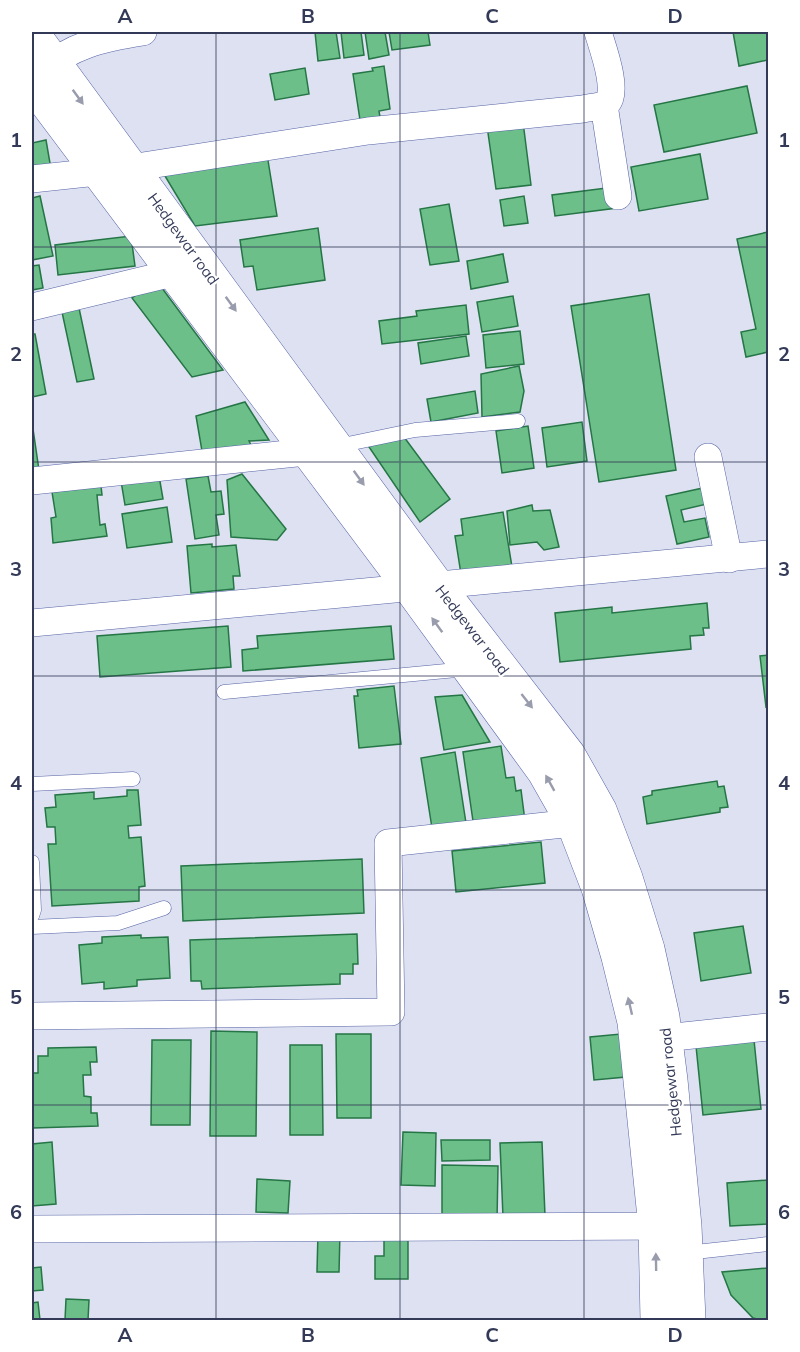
<svg xmlns="http://www.w3.org/2000/svg" width="800" height="1352" viewBox="0 0 800 1352" font-family="Mulish,sans-serif">
	<rect width="100%" height="100%" fill="#dde1f1"/>
	<g fill="#6cbf88" stroke="#257546" stroke-width="1.5">
		<path d="M315,32H336L340,58L318,61Z"/>
		<path d="M341,32H361L364,55L344,58Z"/>
		<path d="M365,32H385L389,55L369,59Z"/>
		<path d="M389,32H428L430,45L392,50Z"/>
		<path d="M733,32H768V60L739,66Z"/>
		<path d="M384,66L390,109L379,111L380,117L360,120L353,74L373,71L372,68Z"/>
		<path d="M305,68L309,94L275,100L270,74Z"/>
		<path d="M747,86L757,133L664,152L654,105Z"/>
		<path d="M523,122L531,185L496,189L487,126Z"/>
		<path d="M46,140L51,169L32,173V143Z"/>
		<path d="M266,148L277,216L195,226L159,166Z"/>
		<path d="M700,154L708,199L639,211L631,167Z"/>
		<path d="M622,186L625,207L555,216L552,195Z"/>
		<path d="M40,196L53,256L32,260V198Z"/>
		<path d="M524,196L528,223L504,226L500,200Z"/>
		<path d="M449,204L459,261L430,265L420,209Z"/>
		<path d="M318,228L325,280L257,290L253,266L244,267L240,240Z"/>
		<path d="M768,232V352L746,357L741,332L756,329L737,239Z"/>
		<path d="M131,236L135,266L58,275L55,245Z"/>
		<path d="M503,254L508,282L471,289L467,261Z"/>
		<path d="M39,265L43,288L32,290V266Z"/>
		<path d="M156,280L223,370L192,377L132,298Z"/>
		<path d="M649,294L676,470L599,482L571,306Z"/>
		<path d="M513,296L518,326L482,332L477,302Z"/>
		<path d="M466,305L469,334L382,344L379,321L417,316L416,311Z"/>
		<path d="M79,308L94,379L77,382L62,312Z"/>
		<path d="M520,331L524,364L486,368L483,335Z"/>
		<path d="M32,334H35L46,394L32,397Z"/>
		<path d="M466,336L469,356L421,364L418,343Z"/>
		<path d="M519,366L524,391L520,412L482,417L481,374Z"/>
		<path d="M475,391L478,413L431,422L427,399Z"/>
		<path d="M245,402L269,440L249,441L253,449L203,457L196,416Z"/>
		<path d="M32,422L39,470L32,471Z"/>
		<path d="M582,422L587,461L547,467L542,428Z"/>
		<path d="M528,426L534,468L502,473L496,431Z"/>
		<path d="M404,437L450,499L420,522L367,444Z"/>
		<path d="M158,470L163,499L125,505L121,481Z"/>
		<path d="M242,474L286,529L277,540L231,537L227,480Z"/>
		<path d="M208,476L211,492L221,491L224,514L216,515L219,535L195,539L186,479Z"/>
		<path d="M101,486L102,495H97L100,525L105,524L107,536L53,543L51,518L56,517L52,492Z"/>
		<path d="M703,488L707,504L681,510L684,522L705,518L709,537L677,544L666,496Z"/>
		<path d="M532,505L533,511L550,510L559,547L544,550L537,542L510,545L507,511Z"/>
		<path d="M167,507L172,542L127,548L122,514Z"/>
		<path d="M503,512L513,573L461,574L455,536L463,535L461,519Z"/>
		<path d="M212,544V547L236,545L240,576H233L234,589L191,593L187,546Z"/>
		<path d="M707,603L709,628H703L704,635L690,636L691,649L560,662L555,613L612,607V613Z"/>
		<path d="M228,626L231,667L100,677L97,636Z"/>
		<path d="M391,626L394,659L243,671L242,650L258,648L257,636Z"/>
		<path d="M768,655V706L766,707L760,656Z"/>
		<path d="M394,686L401,744L359,748L354,696H358L357,690Z"/>
		<path d="M462,695L490,742L444,750L435,697Z"/>
		<path d="M501,746L506,778L514,777L516,791L521,790L525,821L474,828L463,752Z"/>
		<path d="M455,752L466,823L432,828L421,758Z"/>
		<path d="M717,781L718,787L724,786L728,807L720,808V812L647,824L643,797L652,795V791Z"/>
		<path d="M127,790H138L141,825L128,826L129,838L141,837L145,886L139,887V901L52,906L48,844H56L55,827H47L45,808L56,807L55,795L94,792V799L127,796Z"/>
		<path d="M541,842L545,883L456,892L452,851Z"/>
		<path d="M362,859L364,913L183,921L181,866Z"/>
		<path d="M743,926L751,973L701,981L694,933Z"/>
		<path d="M357,934L358,964H353V974H340V984L202,989L201,981H191L190,940Z"/>
		<path d="M141,935V938L168,937L170,978L137,980V986L104,989V982L82,984L79,945L102,943V937Z"/>
		<path d="M211,1031L257,1032L256,1136H210Z"/>
		<path d="M336,1034H371V1118H337Z"/>
		<path d="M621,1034L626,1077L594,1080L590,1037Z"/>
		<path d="M152,1040H191L190,1125H151Z"/>
		<path d="M754,1040L761,1109L703,1115L696,1046Z"/>
		<path d="M290,1045H322L323,1135H290Z"/>
		<path d="M96,1047L97,1062H90L91,1075H83L84,1096L91,1097V1113H97L98,1126L33,1128V1121L32,1122V1073H38V1056H48V1048Z"/>
		<path d="M403,1132L436,1133L435,1186L401,1185Z"/>
		<path d="M441,1140H490V1160L442,1161Z"/>
		<path d="M52,1142L56,1204L32,1206V1144Z"/>
		<path d="M542,1142L545,1216L503,1217L500,1143Z"/>
		<path d="M442,1165L498,1166L497,1221L442,1220Z"/>
		<path d="M257,1179L290,1181L288,1213L256,1212Z"/>
		<path d="M768,1180V1224L730,1226L727,1183Z"/>
		<path d="M318,1232H340L339,1272H317Z"/>
		<path d="M384,1236H408V1279H375V1256H384Z"/>
		<path d="M41,1267L43,1290L32,1291V1268Z"/>
		<path d="M768,1268V1320H761L753,1318L731,1295L722,1272Z"/>
		<path d="M66,1299L89,1300L88,1320H65Z"/>
		<path d="M38,1302L40,1320H32V1303Z"/>
	</g>
	<g fill="none" stroke-linecap="round" stroke-linejoin="round">
		<defs>
			<g id="lane">
				<path d="M338,446L415,430L518,421"/>
				<path d="M224,692L467,669"/>
				<path d="M32,784L133,779"/>
				<path d="M32,862L34,910L32,916"/>
				<path d="M32,927L118,923L164,908"/>
				<path d="M686,1253L768,1244"/>
			</g>
			<g id="street">
				<path d="M39,73C71,45 103,38 143,32"/>
				<path d="M604,105L618,196"/>
				<path d="M130,168L368,131L583,109C590,107 602,107 607,103C619,91 602,46 598,32"/>
				<path d="M32,179L97,172"/>
				<path d="M32,307L173,273"/>
				<path d="M708,457L729,559"/>
				<path d="M32,481L306,452"/>
				<path d="M32,623L768,554"/>
				<path d="M32,1016L391,1012L388,843L573,823"/>
				<path d="M646,1040L768,1027"/>
				<path d="M32,1229L675,1226"/>
			</g>
			<g id="secondary">
				<path d="M32,32L438,586L569,755L600,810L626,878L648,949L663,1017L671,1080L685,1226L689,1320"/>
				<path d="M32,84L410,588L544,772L573,823L598,888L618,957L634,1022L655,1227L657,1320"/>
			</g>
		</defs>
		<use href="#lane" stroke="#5663a6" stroke-width="15"/>
		<use href="#street" stroke="#5663a6" stroke-width="28"/>
		<use href="#secondary" stroke="#5663a6" stroke-width="34"/>
		<use href="#lane" stroke="#fff" stroke-width="14"/>
		<use href="#street" stroke="#fff" stroke-width="27"/>
		<use href="#secondary" stroke="#fff" stroke-width="33"/>
	</g>
	<defs><path id="oneway-solid" d="M-6-.8H1V-3.2L6.5 0L1 3.2V.8H-6Z" transform="scale(1.5)"/></defs>
	<g fill="#999cac">
		<use href="#oneway-solid" transform="translate(78 97) rotate(54)"/>
		<use href="#oneway-solid" transform="translate(231 304) rotate(54)"/>
		<use href="#oneway-solid" transform="translate(359 478) rotate(54)"/>
		<use href="#oneway-solid" transform="translate(437 625) rotate(-126)"/>
		<use href="#oneway-solid" transform="translate(527 701) rotate(52)"/>
		<use href="#oneway-solid" transform="translate(550 783) rotate(-119)"/>
		<use href="#oneway-solid" transform="translate(630 1006) rotate(-103)"/>
		<use href="#oneway-solid" transform="translate(656 1262) rotate(-91)"/>
	</g>
	<path fill="none" stroke="#333a58" stroke-width="1.5" stroke-opacity="0.55" d="M216,32V1320M400,32V1320M584,32V1320M32,247H768M32,462H768M32,676H768M32,890H768M32,1105H768"/>
	<g text-anchor="middle" stroke-width="4.5" stroke-linejoin="round" paint-order="stroke">
		<g font-size="15" fill="#333a58" stroke="#fff">
			<text transform="translate(183 239) rotate(54)" y="5">Hedgewar road</text>
			<text transform="translate(472 630) rotate(52)" y="5">Hedgewar road</text>
			<text transform="translate(671 1082) rotate(-96)" y="5">Hedgewar road</text>
		</g>
	</g>
	<rect width="800" height="1352" fill="none" stroke="#ffffff" stroke-width="66"/>
	<rect x="33" y="33" width="734" height="1286" fill="none" stroke="#333a58" stroke-width="2"/>
	<g font-size="20" text-anchor="middle" font-weight="bold" fill="#333a58">
		<text x="125" y="23">A</text>
		<text x="308" y="23">B</text>
		<text x="492" y="23">C</text>
		<text x="675" y="23">D</text>
		<text x="16" y="147">1</text>
		<text x="784" y="147">1</text>
		<text x="16" y="361">2</text>
		<text x="784" y="361">2</text>
		<text x="16" y="576">3</text>
		<text x="784" y="576">3</text>
		<text x="16" y="790">4</text>
		<text x="784" y="790">4</text>
		<text x="16" y="1004">5</text>
		<text x="784" y="1004">5</text>
		<text x="16" y="1219">6</text>
		<text x="784" y="1219">6</text>
		<text x="125" y="1342">A</text>
		<text x="308" y="1342">B</text>
		<text x="492" y="1342">C</text>
		<text x="675" y="1342">D</text>
	</g>
</svg>
